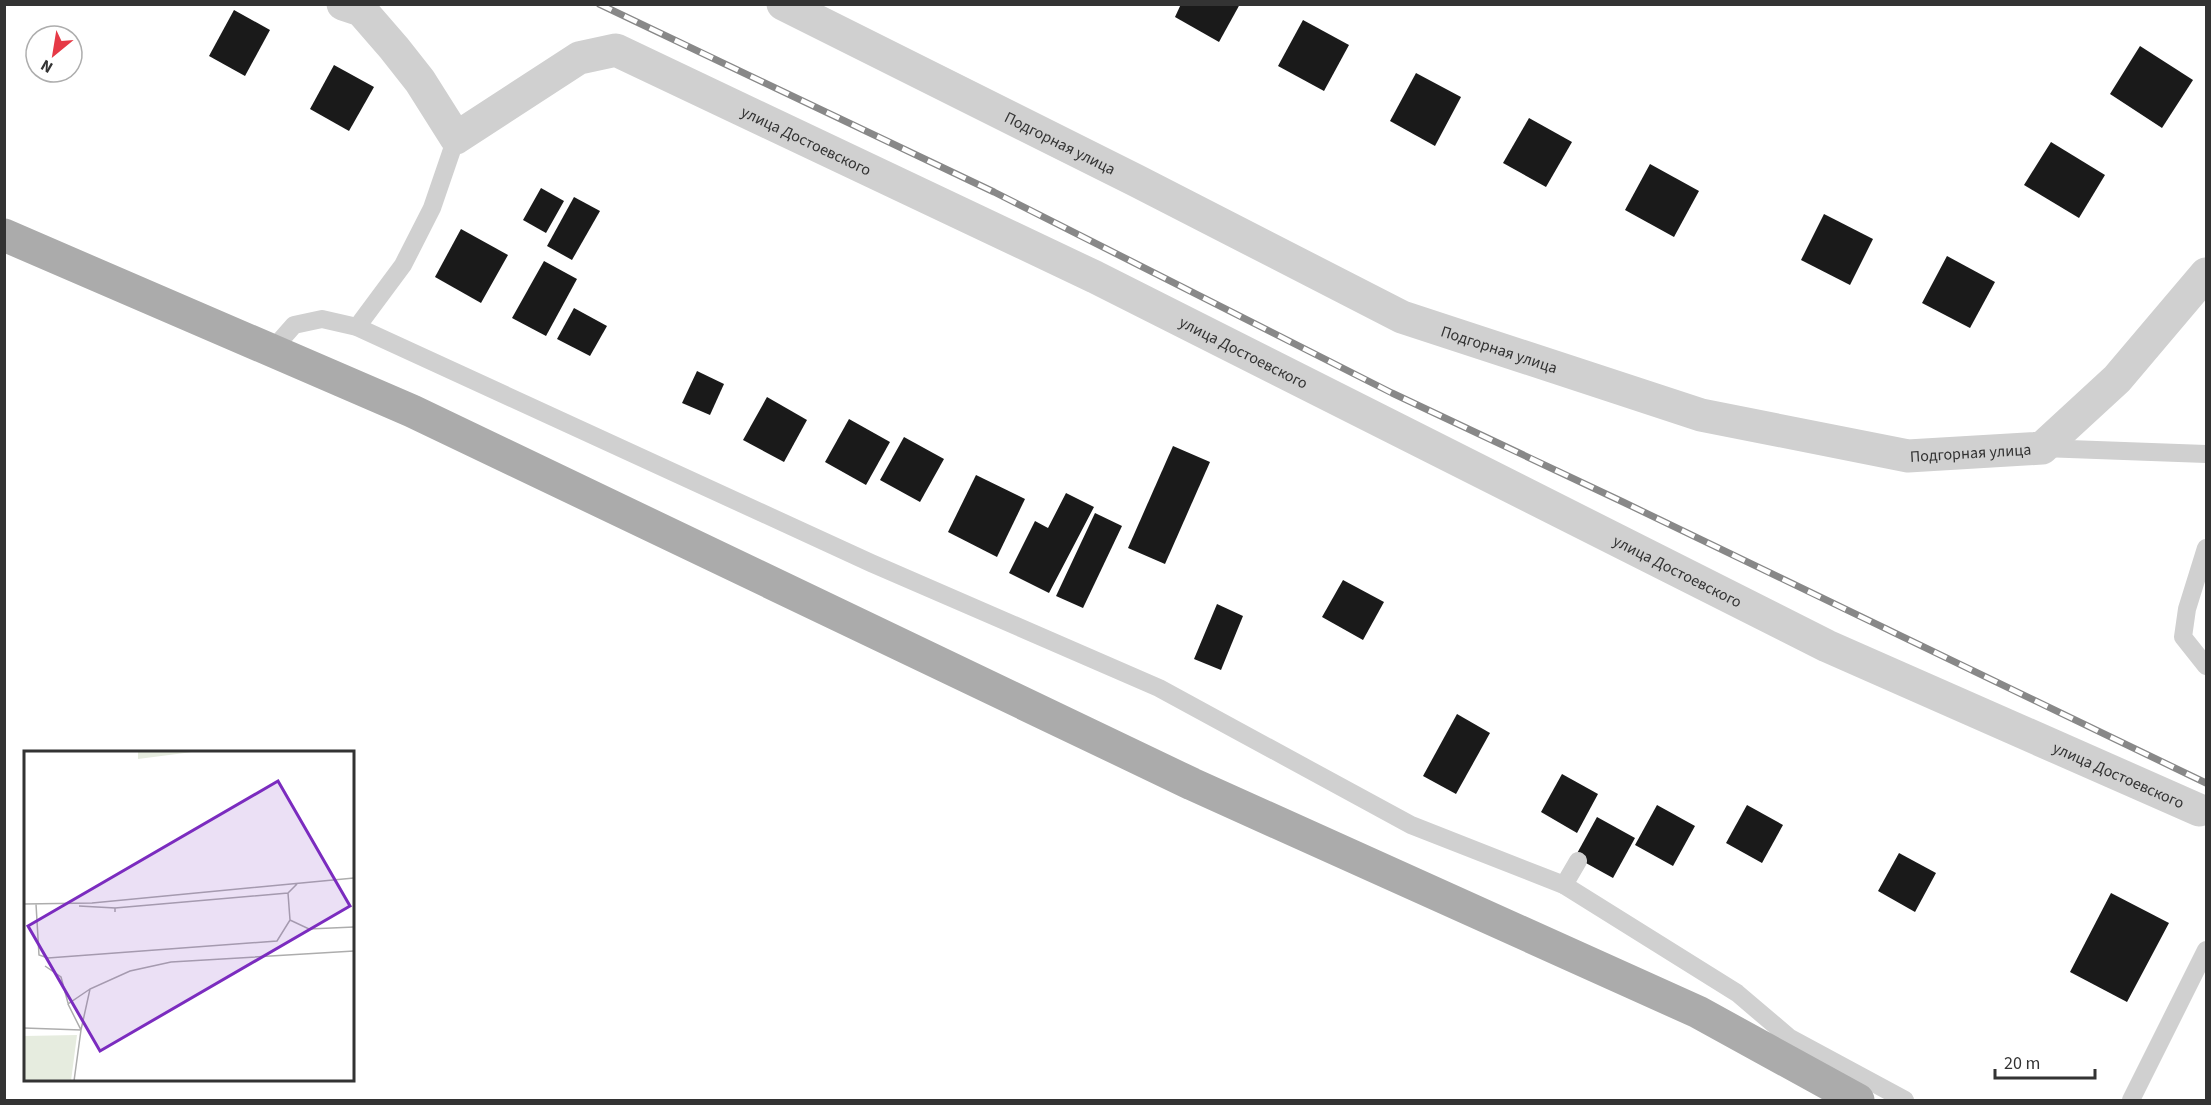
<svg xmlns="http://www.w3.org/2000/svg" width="2211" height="1105" viewBox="0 0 2211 1105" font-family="'Source Sans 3',sans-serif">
	<rect width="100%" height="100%" fill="#fff"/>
	<g fill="#1a1a1a">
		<path d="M1181,4H1240L1219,42L1175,17Z"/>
		<path d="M234,10L270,30L245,76L209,56Z"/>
		<path d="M1303,20L1349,45L1324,91L1278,66Z"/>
		<path d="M2140,46L2193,80L2162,128L2110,94Z"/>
		<path d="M334,65L374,87L349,131L310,109Z"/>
		<path d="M1416,73L1461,97L1435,146L1390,121Z"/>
		<path d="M1529,118L1572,142L1546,187L1503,163Z"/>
		<path d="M2051,142L2105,175L2079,218L2024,185Z"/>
		<path d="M1650,164L1699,191L1674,237L1625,210Z"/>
		<path d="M541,188L564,201L546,233L523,220Z"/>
		<path d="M574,197L600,211L572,260L547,246Z"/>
		<path d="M1824,214L1873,239L1850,285L1801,260Z"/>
		<path d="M461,229L508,255L481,303L435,277Z"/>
		<path d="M1947,256L1995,282L1970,328L1922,303Z"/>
		<path d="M544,261L577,279L546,336L512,318Z"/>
		<path d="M574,308L607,326L590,356L557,339Z"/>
		<path d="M697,371L724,384L710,415L682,403Z"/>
		<path d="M767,397L807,420L784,462L743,440Z"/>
		<path d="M849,419L890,442L866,485L825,462Z"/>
		<path d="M904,437L944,459L920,502L880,480Z"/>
		<path d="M1173,446L1210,462L1165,564L1128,548Z"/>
		<path d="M976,475L1025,499L997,557L948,532Z"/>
		<path d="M1066,493L1094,507L1049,593L1009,573L1035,521L1048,528Z"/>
		<path d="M1095,513L1122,526L1083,608L1056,596Z"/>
		<path d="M1343,580L1384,602L1363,640L1322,617Z"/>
		<path d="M1217,604L1243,616L1221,670L1194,659Z"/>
		<path d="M1457,714L1490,733L1456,794L1423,776Z"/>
		<path d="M1562,774L1598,794L1577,833L1541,812Z"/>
		<path d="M1657,805L1695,826L1673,866L1635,845Z"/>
		<path d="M1747,805L1783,825L1762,863L1726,843Z"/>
		<path d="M1597,817L1635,838L1613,878L1575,857Z"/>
		<path d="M1899,853L1936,873L1915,912L1878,891Z"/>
		<path d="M2111,893L2169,923L2127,1002L2070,972Z"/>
	</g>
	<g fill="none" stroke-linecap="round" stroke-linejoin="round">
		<g stroke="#d0d0d0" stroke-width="18">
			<path d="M357,327L403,265L432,208L456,138"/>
			<path d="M272,350L294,325L322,319L357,327L871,563L1159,688L1411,825L1564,885"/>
			<path d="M2042,448L2206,454"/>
			<path d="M2206,548L2187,609L2183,637L2206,666"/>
			<path d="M1578,861L1564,885L1737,993L1790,1038L1905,1100"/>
			<path d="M2131,1100L2206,950"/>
		</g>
		<g stroke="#d0d0d0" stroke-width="33">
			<path id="s1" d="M343,4L361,10L394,48L420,81L456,138L579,58L616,50L1095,277L1827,646L2199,810"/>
			<path id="s2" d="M783,4L1137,181L1402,317L1701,415L1908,456L2042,448L2117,379L2206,274"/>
		</g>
		<path stroke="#ababab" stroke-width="33" d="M4,235L412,411L1192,784L1698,1012L1858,1100"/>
		<defs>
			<path id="rail" d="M599,4L994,192L1392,393L1623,502L2206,783"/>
		</defs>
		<use href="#rail" stroke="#888" stroke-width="7"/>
		<use href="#rail" stroke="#fff" stroke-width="4.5" stroke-dasharray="14" stroke-linecap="butt"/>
	</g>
	<g text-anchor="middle" stroke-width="6" stroke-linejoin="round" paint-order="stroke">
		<g font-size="16" fill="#333" stroke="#fff">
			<text dy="6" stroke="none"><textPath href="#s1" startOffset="574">улица Достоевского</textPath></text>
			<text dy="6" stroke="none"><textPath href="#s2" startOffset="310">Подгорная улица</textPath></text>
			<text dy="6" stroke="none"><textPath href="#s2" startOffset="796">Подгорная улица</textPath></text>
			<text dy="6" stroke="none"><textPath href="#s1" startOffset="1060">улица Достоевского</textPath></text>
			<text dy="6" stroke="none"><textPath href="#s2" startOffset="1282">Подгорная улица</textPath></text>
			<text dy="6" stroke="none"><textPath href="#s1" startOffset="1546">улица Достоевского</textPath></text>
			<text dy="6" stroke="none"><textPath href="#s1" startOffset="2032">улица Достоевского</textPath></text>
		</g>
	</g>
	<g transform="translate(24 751)">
		<rect width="330" height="330" fill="#fff"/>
		<path d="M114,0H176L114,8ZM53,284L47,330H0V285Z" fill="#e6ecdf"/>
		<path fill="none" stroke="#adadad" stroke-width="1.5" d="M264,142L266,169M0,153L68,152L330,127M12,153L15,204L24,207L253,190L266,169L285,178L330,176M55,155L91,157V161M91,157L264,142L273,133M21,215L37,226L44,252M0,277L57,279L66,238L106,220L147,211L330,200M50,330L57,279L44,253L66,238"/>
		<path fill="#7b2cbf" fill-opacity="0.15" stroke="#7b2cbf" stroke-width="3" d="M254,30L326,155L76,300L4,175Z"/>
		<rect width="330" height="330" fill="none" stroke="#333" stroke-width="3"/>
	</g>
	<rect width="2211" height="1105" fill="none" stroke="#333333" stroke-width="12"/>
	<g transform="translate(54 54) rotate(210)"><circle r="28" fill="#ffffff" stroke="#adadad" stroke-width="1.5"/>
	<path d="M0-4.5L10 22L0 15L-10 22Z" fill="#e63946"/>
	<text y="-9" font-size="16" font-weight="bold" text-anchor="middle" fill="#333333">N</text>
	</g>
	<path d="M1995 1069v9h100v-9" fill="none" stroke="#333333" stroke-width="3"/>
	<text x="2004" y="1069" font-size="18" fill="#333333" stroke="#ffffff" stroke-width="4.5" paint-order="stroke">20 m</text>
</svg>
